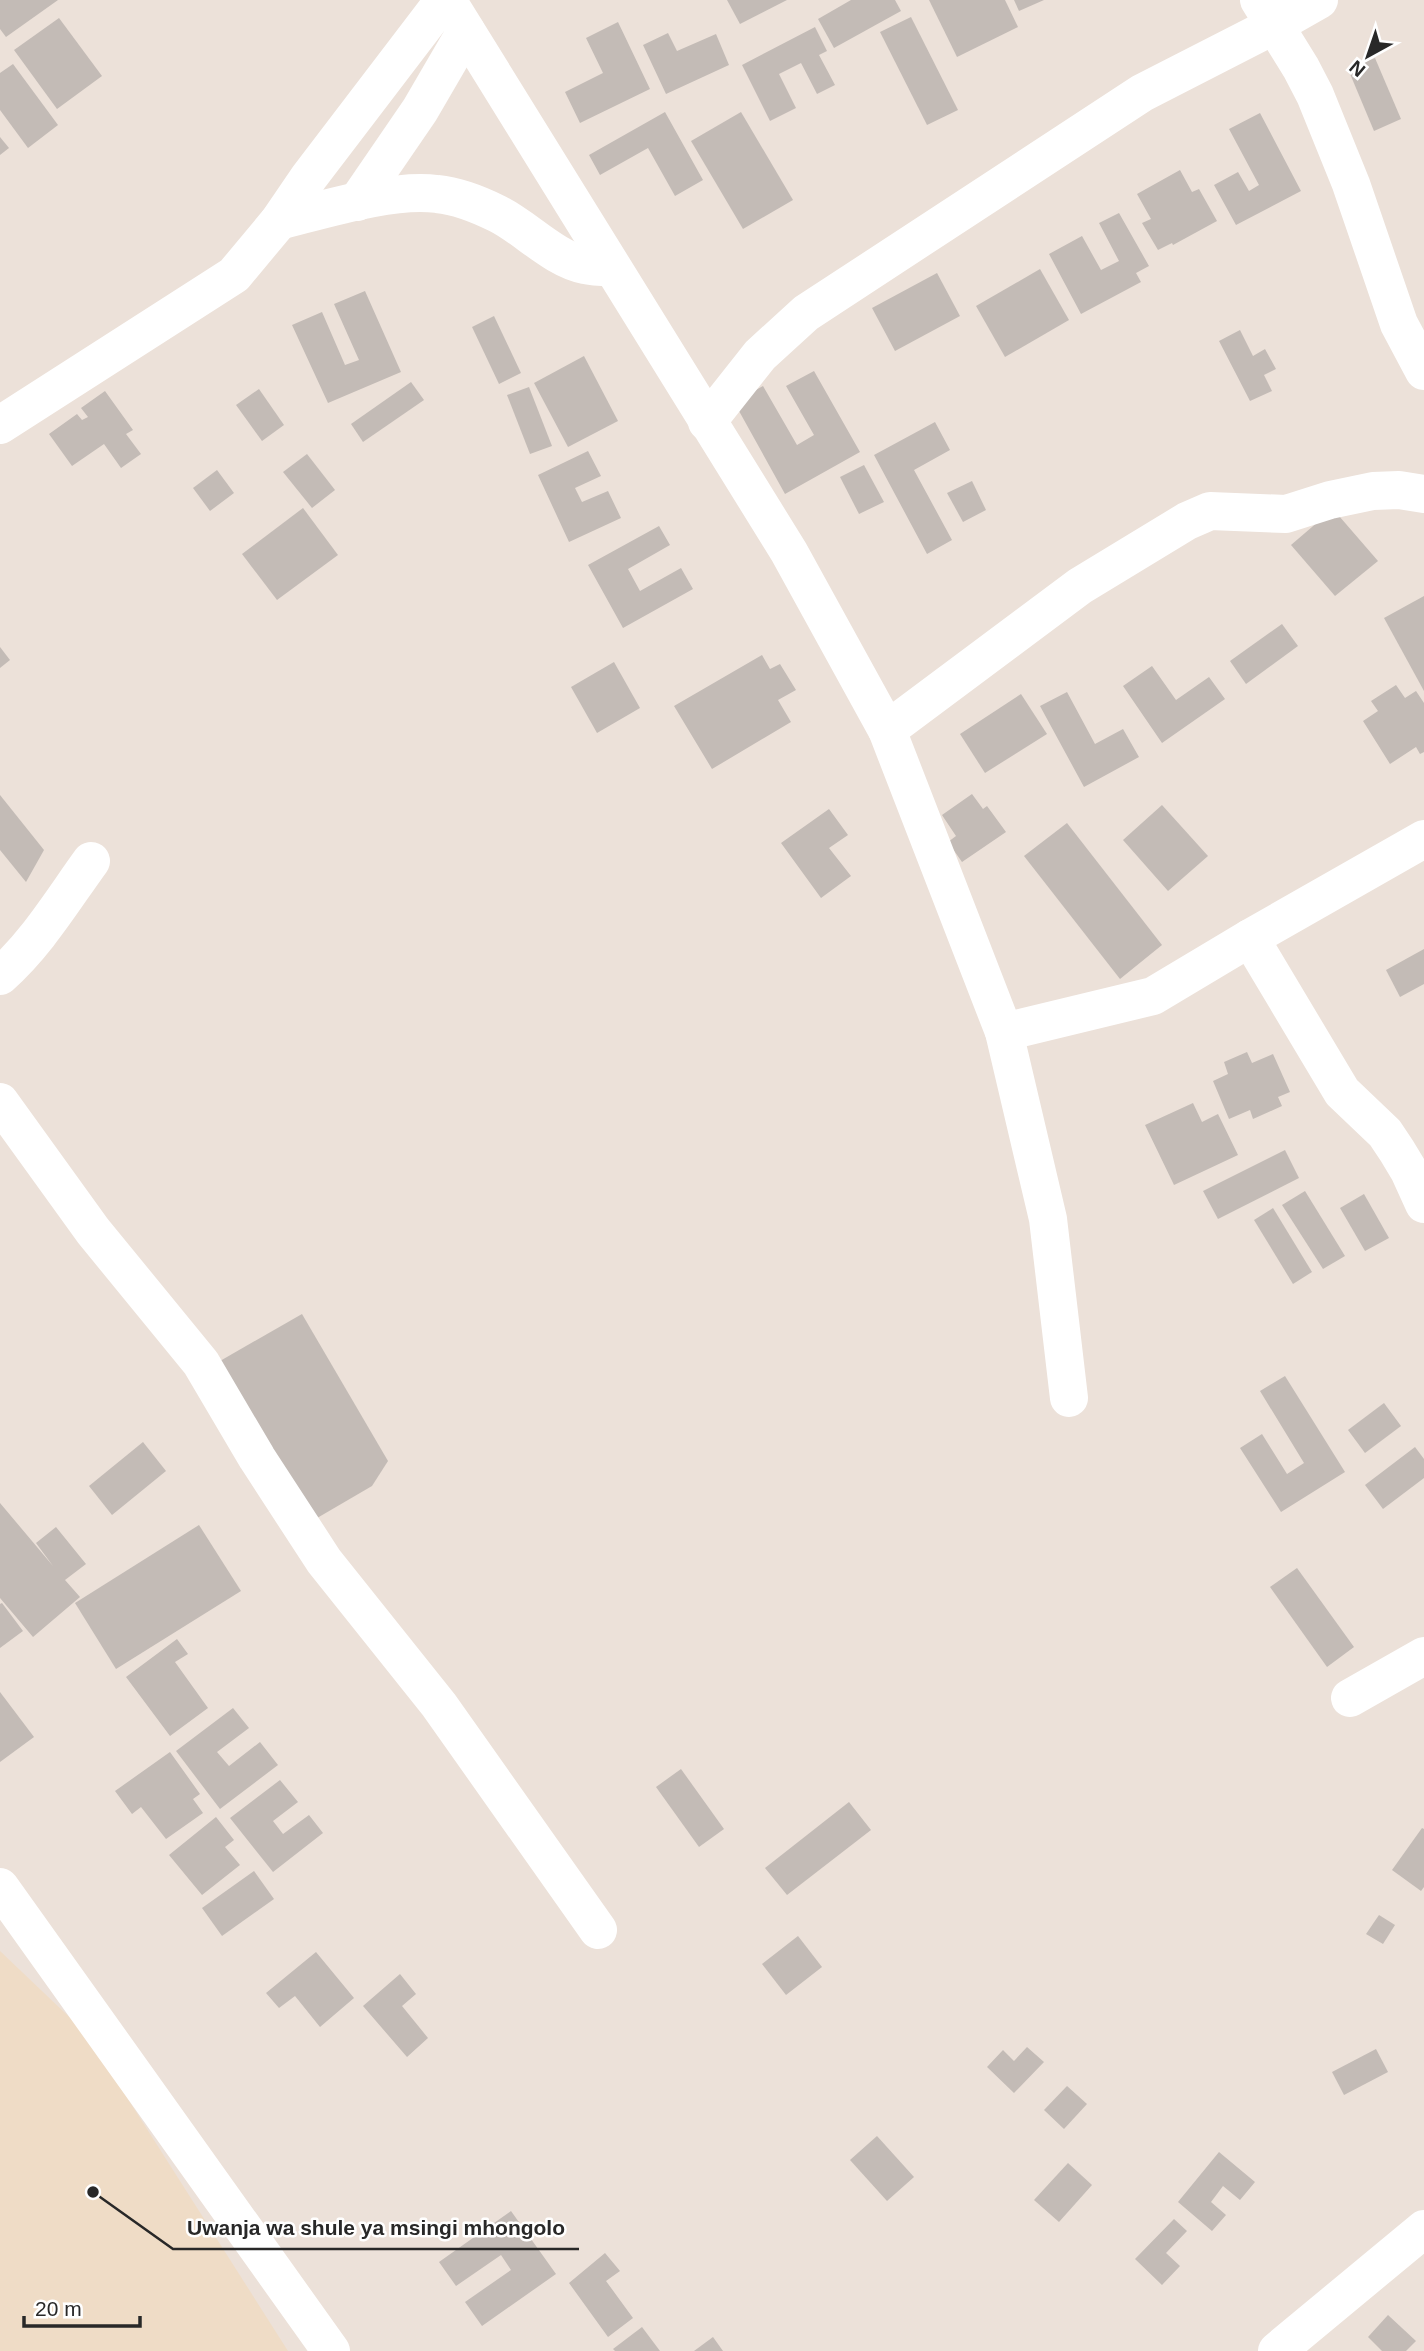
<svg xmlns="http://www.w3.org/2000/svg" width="1424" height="2351" viewBox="0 0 1424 2351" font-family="Helvetica,sans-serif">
	<rect width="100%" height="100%" fill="#ece1d9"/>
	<path fill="#efdcc6" d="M0,1951L86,2033L288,2351H0Z"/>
	<g fill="#c3bbb6">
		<path d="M0,0H58L6,37L0,29Z"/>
		<path d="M727,0H787L740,24Z"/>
		<path d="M851,0H895L901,11L834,48L818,19Z"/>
		<path d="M929,0H1005L1018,27L957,57Z"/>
		<path d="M1014,0H1044L1019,11Z"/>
		<path d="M911,17L958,110L927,125L880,32Z"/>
		<path d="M59,18L102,76L57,109L14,50Z"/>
		<path d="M618,22L650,89L580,123L565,92L603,73L586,38Z"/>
		<path d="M815,27L827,51L819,55L835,85L817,94L801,63L779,74L796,108L770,121L742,65Z"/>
		<path d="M668,33L677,51L716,34L729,65L666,94L643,45Z"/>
		<path d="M1375,58L1401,119L1374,131L1348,69Z"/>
		<path d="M13,64L58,125L28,148L0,110V73Z"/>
		<path d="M665,112L703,180L675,196L648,148L600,175L589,155Z"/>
		<path d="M741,112L793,200L743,229L691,141Z"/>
		<path d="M1260,113L1301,191L1236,225L1214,185L1238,172L1249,191L1259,185L1229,129Z"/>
		<path d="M0,137L9,148L0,155Z"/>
		<path d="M1180,170L1192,192L1199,189L1217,221L1173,245L1172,243L1158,250L1142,223L1151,219L1137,194Z"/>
		<path d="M1119,213L1149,266L1136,273L1141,282L1081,314L1049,254L1082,236L1101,270L1119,261L1099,223Z"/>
		<path d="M1040,269L1069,320L1005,357L976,306Z"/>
		<path d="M937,273L960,316L895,351L872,308Z"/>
		<path d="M365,291L401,372L328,403L292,325L322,312L345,365L359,360L334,304Z"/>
		<path d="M494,316L521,373L499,384L472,327Z"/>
		<path d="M1240,330L1253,356L1265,349L1276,369L1264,375L1272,391L1250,401L1219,341Z"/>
		<path d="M584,356L618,421L568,447L534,383Z"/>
		<path d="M814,371L860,452L785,494L734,402L763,386L797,445L814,435L786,386Z"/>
		<path d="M411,382L424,400L363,442L351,424Z"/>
		<path d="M529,387L552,446L530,454L507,395Z"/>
		<path d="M259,389L284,425L262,441L236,405Z"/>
		<path d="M105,391L133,430L126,434L141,454L121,468L104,444L72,466L49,434L77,414L82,420L88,417L81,408Z"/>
		<path d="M935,422L950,450L914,470L952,540L927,554L874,455Z"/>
		<path d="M588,451L601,476L575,488L582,502L608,491L621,518L569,542L538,475Z"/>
		<path d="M307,454L335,490L312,508L283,472Z"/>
		<path d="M864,465L884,502L859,514L840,477Z"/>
		<path d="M217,470L234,493L210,511L193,488Z"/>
		<path d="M972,481L986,510L963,522L947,493Z"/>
		<path d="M303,508L338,555L277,600L242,554Z"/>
		<path d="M1333,509L1378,561L1335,596L1291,545Z"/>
		<path d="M659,526L670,545L628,569L640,591L681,568L693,589L623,628L588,565Z"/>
		<path d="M1424,596V691L1384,618Z"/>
		<path d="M1282,624L1298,646L1246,684L1230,661Z"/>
		<path d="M0,647L10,660L0,668Z"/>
		<path d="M762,655L770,669L780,664L796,690L778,700L791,722L712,769L674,706Z"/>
		<path d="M614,662L640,708L597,733L571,687Z"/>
		<path d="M1152,666L1176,700L1209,677L1225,699L1162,743L1123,686Z"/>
		<path d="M1396,685L1405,698L1416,691L1424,703V752L1420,754L1416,747L1390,764L1363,721L1378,711L1371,701Z"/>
		<path d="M1067,692L1095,744L1123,729L1139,757L1084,787L1040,706Z"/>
		<path d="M1021,694L1047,734L985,773L960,734Z"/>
		<path d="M972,794L983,809L987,806L1006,832L962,862L948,842L956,836L942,815Z"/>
		<path d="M0,795L44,850L26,882L0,850Z"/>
		<path d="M1162,805L1208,856L1168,891L1123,840Z"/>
		<path d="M829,809L848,835L829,848L851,876L821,898L781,843Z"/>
		<path d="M1067,823L1162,945L1120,979L1024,856Z"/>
		<path d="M1424,949V984L1400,997L1386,970Z"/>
		<path d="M1247,1052L1252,1063L1273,1054L1290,1092L1278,1097L1282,1106L1253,1119L1250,1110L1229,1119L1213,1081L1228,1074L1224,1062Z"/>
		<path d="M1193,1103L1202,1122L1218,1114L1238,1155L1174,1185L1145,1125Z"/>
		<path d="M1285,1150L1299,1178L1218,1219L1203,1191Z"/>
		<path d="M1305,1191L1345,1256L1323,1269L1282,1205Z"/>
		<path d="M1364,1194L1389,1238L1365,1251L1340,1208Z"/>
		<path d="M1273,1208L1312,1272L1293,1284L1254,1220Z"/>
		<path d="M302,1314L388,1461L372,1486L312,1521L220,1361Z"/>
		<path d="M1285,1376L1345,1472L1281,1512L1240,1448L1262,1434L1287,1474L1304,1463L1260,1391Z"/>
		<path d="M1384,1403L1401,1426L1365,1453L1348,1430Z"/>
		<path d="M143,1442L166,1471L112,1515L89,1486Z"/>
		<path d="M1415,1447L1424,1459V1478L1383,1509L1365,1485Z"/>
		<path d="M0,1503L53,1566L36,1543L56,1527L86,1564L65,1580L80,1597L33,1637L0,1598Z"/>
		<path d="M199,1525L241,1591L116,1669L75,1603Z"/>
		<path d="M1297,1568L1354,1647L1327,1667L1270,1587Z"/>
		<path d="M2,1603L23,1631L0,1648V1604Z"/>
		<path d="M177,1639L188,1654L175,1662L208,1708L170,1736L126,1677Z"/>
		<path d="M0,1692L34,1737L0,1762Z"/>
		<path d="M233,1708L249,1728L217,1752L229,1766L260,1742L278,1765L220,1809L176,1751Z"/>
		<path d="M170,1752L200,1794L193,1799L203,1813L166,1839L141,1807L132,1814L115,1791Z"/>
		<path d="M681,1769L724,1829L699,1847L656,1787Z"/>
		<path d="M280,1780L298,1802L273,1821L283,1834L309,1815L323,1833L273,1872L230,1818Z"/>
		<path d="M849,1802L871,1830L787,1895L765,1868Z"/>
		<path d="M216,1817L234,1840L225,1847L240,1865L202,1895L169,1855Z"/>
		<path d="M1422,1828L1424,1829V1887L1421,1891L1392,1870Z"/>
		<path d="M254,1871L274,1899L222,1936L202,1908Z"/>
		<path d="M1379,1915L1395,1925L1383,1944L1366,1934Z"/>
		<path d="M798,1936L822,1967L786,1995L762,1964Z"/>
		<path d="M316,1952L354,1998L320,2027L295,1996L279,2008L266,1993Z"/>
		<path d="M400,1974L416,1994L402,2006L428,2038L407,2057L363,2006Z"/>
		<path d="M1027,2047L1044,2062L1014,2093L987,2067L1003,2050L1014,2061Z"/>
		<path d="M1376,2049L1388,2072L1344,2095L1332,2072Z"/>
		<path d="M1067,2086L1087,2104L1064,2129L1044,2110Z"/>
		<path d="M877,2136L914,2177L887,2201L850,2160Z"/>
		<path d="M1219,2152L1255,2182L1240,2200L1223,2186L1211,2202L1226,2215L1212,2231L1178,2202Z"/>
		<path d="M1068,2163L1092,2185L1059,2222L1034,2200Z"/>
		<path d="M511,2211L556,2274L482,2326L465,2302L511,2270L501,2255L456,2286L439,2262Z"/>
		<path d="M1174,2219L1187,2231L1166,2253L1180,2266L1162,2285L1135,2259Z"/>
		<path d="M605,2253L620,2271L606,2281L633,2318L608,2337L569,2283Z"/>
		<path d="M1388,2315L1416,2341L1406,2351H1382L1368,2337Z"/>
		<path d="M642,2327L660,2351H615L613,2349Z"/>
		<path d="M713,2337L723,2351H694Z"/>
	</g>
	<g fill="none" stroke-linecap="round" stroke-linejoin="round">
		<g stroke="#fff" stroke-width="38">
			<path d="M447,0L789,552L887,730L1004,1032L1048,1219L1069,1398"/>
			<path d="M1259,0L1301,68L1315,95L1351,184L1399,324L1424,371"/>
			<path d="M357,202L420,110L466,31"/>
			<path d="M279,221C323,210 392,188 437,194C457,196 480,205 498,214C526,228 554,259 585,265C593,267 603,267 611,267"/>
			<path d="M707,422L760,355L806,313L1142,93L1275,25L1319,0"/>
			<path d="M0,425L234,275L279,221L309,177L444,0"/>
			<path d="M887,730L1080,586L1187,521L1210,511L1286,514L1330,500L1373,491L1399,490L1424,494"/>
			<path d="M1250,938L1342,1092L1385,1133L1397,1151L1409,1171L1424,1204"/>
			<path d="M0,976C37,943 62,901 91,861"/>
			<path d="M1004,1032L1153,996L1250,938L1424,839"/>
			<path d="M0,1102L93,1231L201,1363L257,1458L324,1561L439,1705L598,1930"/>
			<path d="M1350,1698L1424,1656"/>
			<path d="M0,1887L331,2351"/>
			<path d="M1277,2351L1424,2229"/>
		</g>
	</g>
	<path fill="none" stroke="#282828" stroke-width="2.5" d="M93 2192L173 2249H579"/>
	<circle fill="#282828" stroke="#fff" stroke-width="2.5" cx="93" cy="2192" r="7"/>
	<g font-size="21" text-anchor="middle" font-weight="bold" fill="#282828" stroke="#fff" stroke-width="5" stroke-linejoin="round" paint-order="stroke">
		<text x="376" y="2235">Uwanja wa shule ya msingi mhongolo</text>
	</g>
	<g transform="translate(1368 56) rotate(220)" stroke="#ffffff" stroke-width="5" paint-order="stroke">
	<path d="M0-5L12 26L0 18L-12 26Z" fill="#282828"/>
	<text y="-10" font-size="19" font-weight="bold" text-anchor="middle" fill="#282828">N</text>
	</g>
	<path d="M24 2316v10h116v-10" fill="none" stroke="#282828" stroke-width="3.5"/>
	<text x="35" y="2316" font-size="21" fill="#282828" stroke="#ffffff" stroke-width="5" paint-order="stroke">20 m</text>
</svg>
